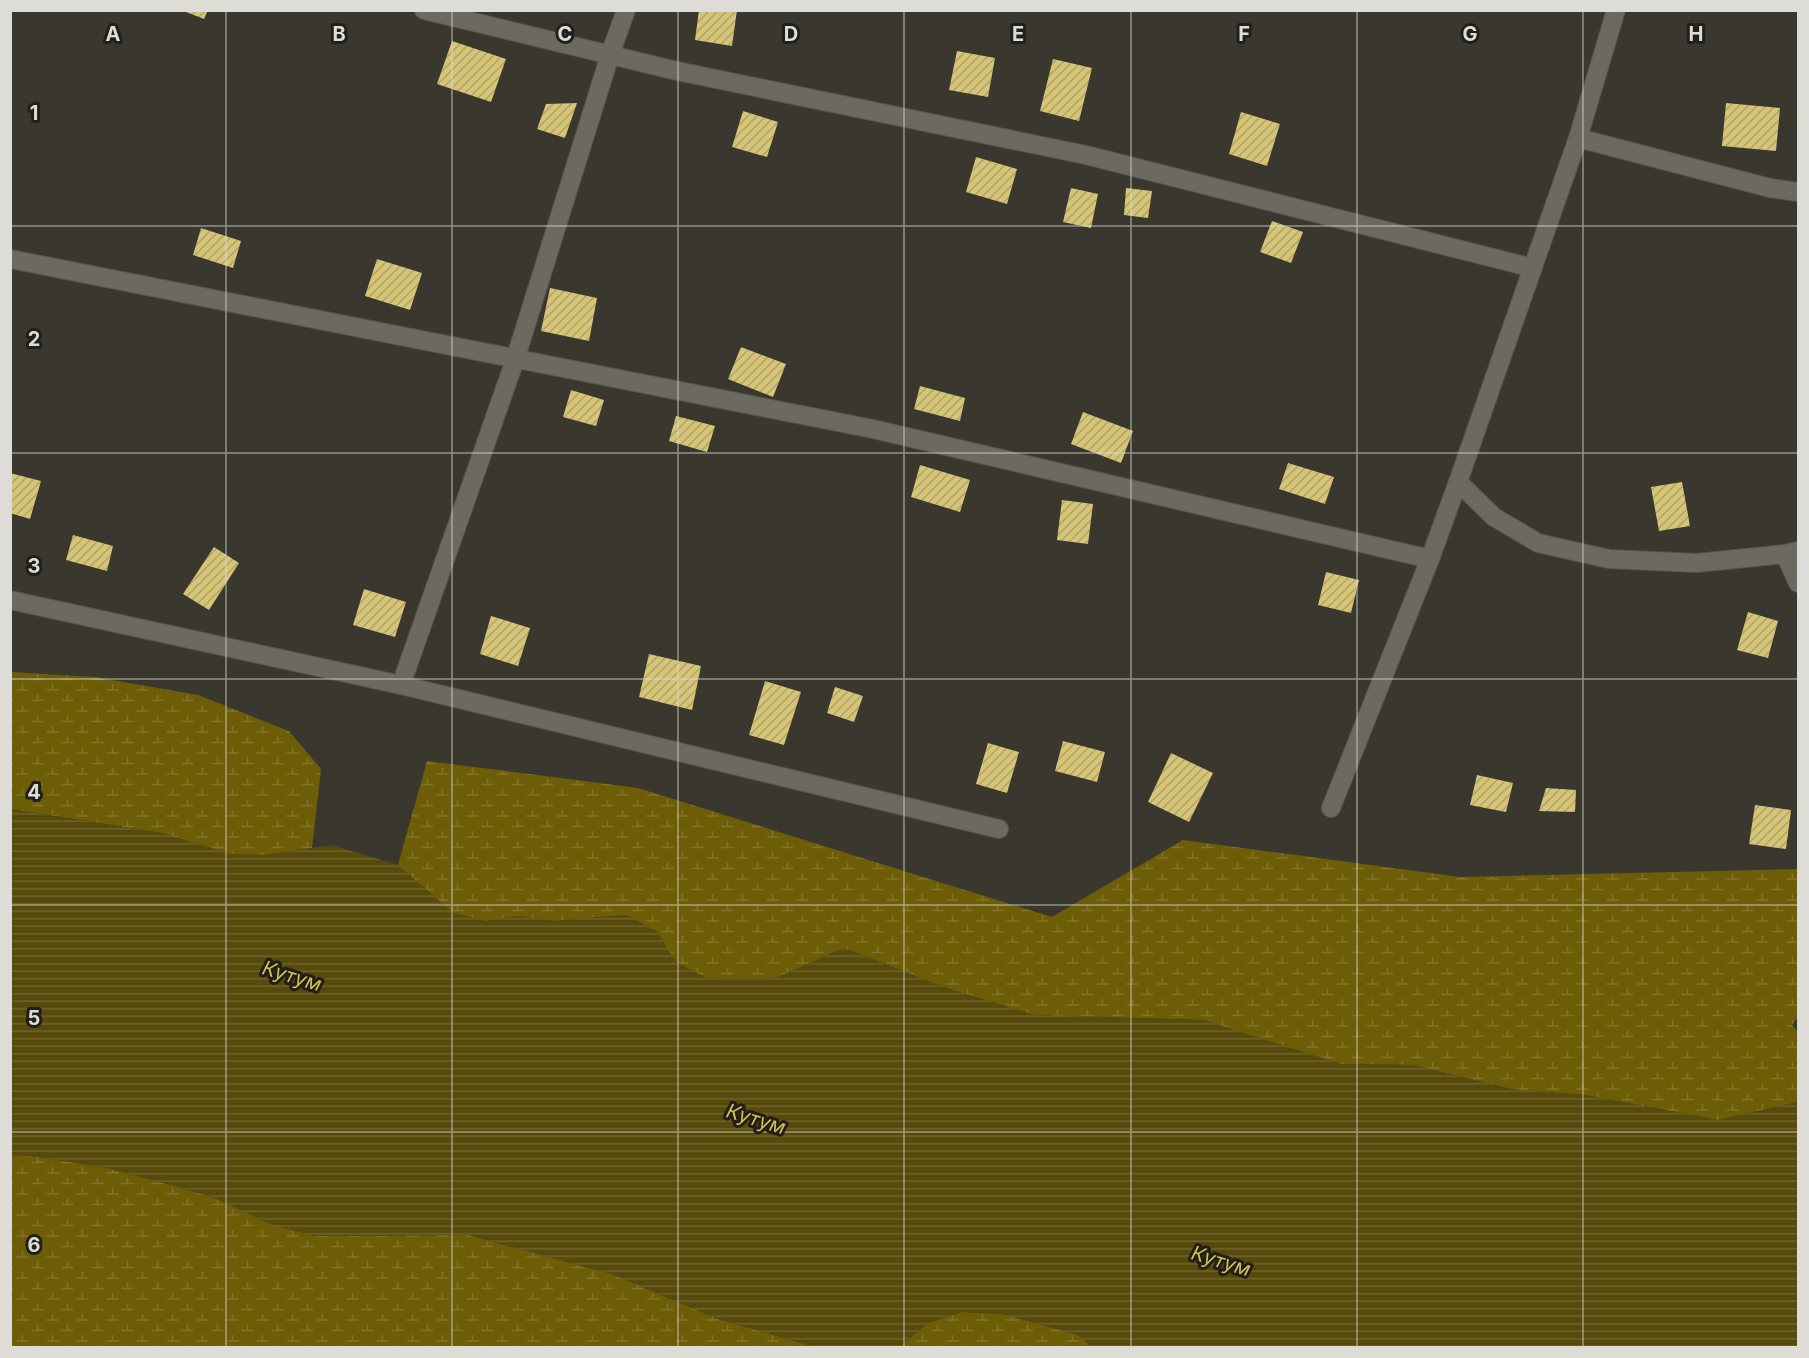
<svg xmlns="http://www.w3.org/2000/svg" width="1809" height="1358" viewBox="0 0 1809 1358" font-family="Inter,sans-serif">
	<defs>
		<pattern id="wetland-marsh" width="20" height="14" patternUnits="userSpaceOnUse" patternTransform="scale(1.5)"><rect width="20" height="14" fill="#6e5d07"/><path d="M1 5h8M5 5V1M11 12h8M15 12V8" fill="none" stroke="#82742a"/></pattern>
		<pattern id="water-rules" width="6" height="5" patternUnits="userSpaceOnUse" patternTransform="scale(1.5)"><rect width="6" height="5" fill="#574a0a"/><path d="M0 2.5h6" fill="none" stroke="#6f642d"/></pattern>
		<pattern id="building-hatch" width="6" height="6" patternUnits="userSpaceOnUse" patternTransform="scale(1.5)"><rect width="6" height="6" fill="#d6c477"/><path d="M-1 1l2-2M0 6l6-6M5 7l2-2" fill="none" stroke="#b1a469"/></pattern>
	</defs>
	<rect width="100%" height="100%" fill="#3a382e"/>
	<g fill="url(#wetland-marsh)">
		<path d="M10,672L95,677L198,695L289,731L321,769L312,848L264,855L231,854L161,833L11,809Z"/>
		<path d="M427,761L638,788L1052,917L1183,840L1460,877L1798,869V1017L1792,1025L1798,1032V1102L1718,1120L1585,1095L1511,1089L1413,1065L1340,1064L1203,1020L1034,1015L946,988L844,948L776,978L708,979L676,962L656,931L626,915L553,921L519,916L486,921L453,913L398,865Z"/>
		<path d="M10,1155L31,1156L103,1167L179,1187L212,1197L314,1236L468,1235L612,1274L718,1319L815,1347H11Z"/>
		<path d="M962,1312L1004,1314L1078,1335L1092,1347L893,1348L900,1346L928,1323Z"/>
	</g>
	<path fill="url(#water-rules)" d="M10,809L161,833L231,854L264,855L332,845L398,865L453,913L486,921L519,916L553,921L626,915L656,931L676,962L708,979L776,978L844,948L946,988L1034,1015L1203,1020L1340,1064L1413,1065L1511,1089L1585,1095L1718,1120L1798,1102V1347L1092,1348L1078,1335L1004,1314L962,1312L928,1323L900,1346L893,1347H815L718,1319L612,1274L468,1235L314,1236L274,1226L212,1197L179,1187L103,1167L31,1156L11,1155Z"/>
	<g fill="url(#building-hatch)">
		<path d="M181,10H208L204,19Z"/>
		<path d="M699,10H737L732,46L695,40Z"/>
		<path d="M452,41L506,59L491,102L437,84Z"/>
		<path d="M957,51L995,58L988,97L949,90Z"/>
		<path d="M1053,59L1092,68L1079,121L1040,111Z"/>
		<path d="M577,103L565,138L537,129L546,104Z"/>
		<path d="M1726,103L1780,108L1776,151L1722,146Z"/>
		<path d="M743,111L778,122L767,157L732,147Z"/>
		<path d="M1241,112L1280,124L1267,166L1229,154Z"/>
		<path d="M976,157L1017,169L1007,204L966,192Z"/>
		<path d="M1071,188L1098,194L1091,228L1063,222Z"/>
		<path d="M1126,188L1152,191L1148,218L1124,215Z"/>
		<path d="M1272,221L1303,232L1291,263L1260,252Z"/>
		<path d="M201,228L241,241L233,268L193,255Z"/>
		<path d="M377,259L422,273L410,310L365,296Z"/>
		<path d="M550,288L597,298L589,341L541,331Z"/>
		<path d="M741,347L786,364L773,397L728,379Z"/>
		<path d="M920,386L965,398L960,421L914,409Z"/>
		<path d="M571,390L604,400L596,426L563,417Z"/>
		<path d="M1083,412L1133,431L1121,463L1071,444Z"/>
		<path d="M676,416L715,426L707,452L669,441Z"/>
		<path d="M1288,463L1334,477L1325,504L1279,489Z"/>
		<path d="M920,465L970,480L960,512L911,497Z"/>
		<path d="M10,473L41,481L30,519L10,513Z"/>
		<path d="M1682,482L1690,526L1659,531L1651,487Z"/>
		<path d="M1062,500L1093,504L1088,544L1057,540Z"/>
		<path d="M73,535L113,546L107,571L66,560Z"/>
		<path d="M214,547L239,563L209,610L183,594Z"/>
		<path d="M1326,572L1359,580L1351,613L1318,605Z"/>
		<path d="M364,589L406,602L395,637L353,625Z"/>
		<path d="M1748,612L1778,621L1768,658L1737,650Z"/>
		<path d="M491,616L530,628L518,666L480,654Z"/>
		<path d="M649,654L701,666L692,710L639,697Z"/>
		<path d="M765,681L801,692L784,745L749,735Z"/>
		<path d="M835,687L863,696L854,722L827,713Z"/>
		<path d="M1063,741L1105,752L1097,782L1055,771Z"/>
		<path d="M988,743L1019,752L1007,793L976,784Z"/>
		<path d="M1171,753L1213,773L1189,822L1148,802Z"/>
		<path d="M1477,775L1513,783L1506,812L1470,805Z"/>
		<path d="M1546,788L1576,790L1575,812L1539,811Z"/>
		<path d="M1755,805L1791,810L1786,849L1749,844Z"/>
	</g>
	<g fill="none" stroke-linecap="round" stroke-linejoin="round">
		<defs>
			<g id="street">
				<path d="M424,10L677,71L1086,155L1533,268"/>
				<path d="M1578,138L1770,188L1798,192"/>
				<path d="M10,259L873,429L1430,559"/>
				<path d="M1458,482L1494,517L1538,543L1609,559L1697,563L1785,554L1798,551"/>
				<path d="M1785,554L1798,583"/>
				<path d="M10,600L401,685L999,829"/>
				<path d="M401,685L515,360L610,55L626,10"/>
				<path d="M1331,808L1430,559L1458,482L1578,138L1616,10"/>
			</g>
		</defs>
		<use href="#street" stroke="#56544c" stroke-width="20"/>
		<use href="#street" stroke="#6c6a5f" stroke-width="18"/>
	</g>
	<path fill="none" stroke="#dedcd6" stroke-width="1.5" stroke-opacity="0.55" d="M226,10V1348M452,10V1348M678,10V1348M904,10V1348M1131,10V1348M1357,10V1348M1583,10V1348M10,226H1798M10,453H1798M10,679H1798M10,905H1798M10,1132H1798"/>
	<g text-anchor="middle" stroke-width="6" stroke-linejoin="round" paint-order="stroke">
		<g font-size="20" font-style="italic" fill="#d7be52" stroke="#201f1b">
			<text transform="translate(292 976) rotate(17)" y="7">Кутум</text>
			<text transform="translate(756 1119) rotate(17)" y="7">Кутум</text>
			<text transform="translate(1221 1261) rotate(17)" y="7">Кутум</text>
		</g>
	</g>
	<g font-size="20" text-anchor="middle" font-weight="bold" fill="#dedcd6" stroke="#201f1b" stroke-width="6" stroke-linejoin="round" paint-order="stroke">
		<text x="113" y="41">A</text>
		<text x="339" y="41">B</text>
		<text x="565" y="41">C</text>
		<text x="791" y="41">D</text>
		<text x="1018" y="41">E</text>
		<text x="1244" y="41">F</text>
		<text x="1470" y="41">G</text>
		<text x="1696" y="41">H</text>
		<text x="34" y="120">1</text>
		<text x="34" y="346">2</text>
		<text x="34" y="573">3</text>
		<text x="34" y="799">4</text>
		<text x="34" y="1025">5</text>
		<text x="34" y="1252">6</text>
	</g>
	<rect width="1809" height="1358" fill="none" stroke="#dedcd6" stroke-width="24"/>
</svg>
